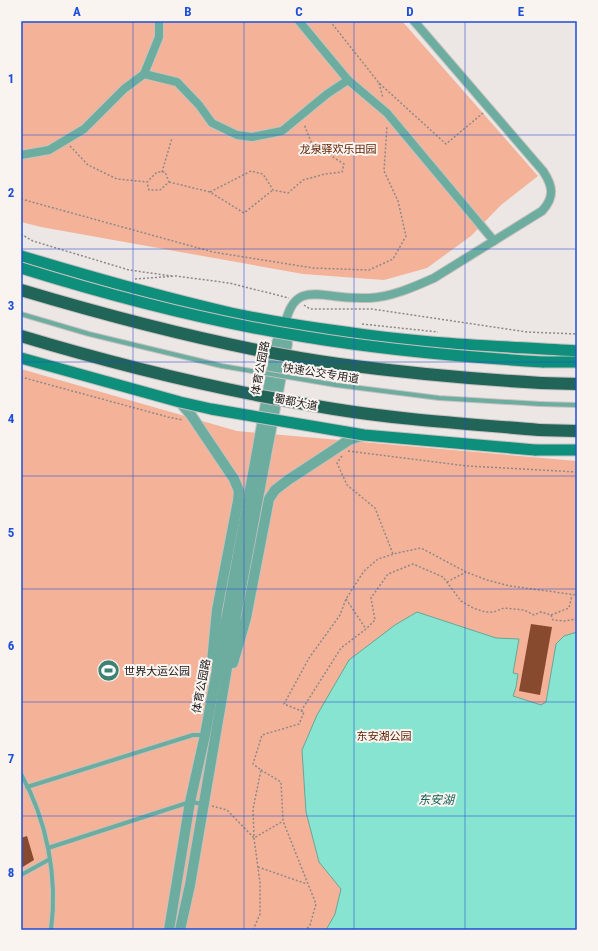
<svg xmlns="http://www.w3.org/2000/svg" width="598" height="951" viewBox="0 0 598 951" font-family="'Roboto Condensed','Noto Sans SC',sans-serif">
	<rect width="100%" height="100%" fill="#ece6e4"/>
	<g fill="#f4b398">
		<path d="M21,21H402L538,176L501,205L471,236L427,268L384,280L303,274L41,227L21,222Z"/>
		<path d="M21,369L237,431L577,461V930H21Z"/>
	</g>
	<path fill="#87e4d0" stroke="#66a798" d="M417,612L496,638L519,639L513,673L518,674L516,687L513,696L541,705L546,702L556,644L564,636L577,632V930H326L335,914L341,889L319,862L306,812L302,750L317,715L349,660L395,625Z"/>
	<g fill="#884a2f">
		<path d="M531,624L552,627L540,695L519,691Z"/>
		<path d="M27,836L34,860L21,868V838Z"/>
	</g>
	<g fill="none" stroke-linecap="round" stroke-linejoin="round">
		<defs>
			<g id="service">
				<path d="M540,404L577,405"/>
				<path d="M21,774C47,820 58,878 51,930"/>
				<path d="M27,787L193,735H204"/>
				<path d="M48,848L190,802L204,804"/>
				<path d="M21,875L50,859"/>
			</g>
			<g id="minor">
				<path d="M299,21L348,80L387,113L494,241"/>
				<path d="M144,74L177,82L199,105L212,123L237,135L252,137L282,131L327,94L348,80"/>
				<path d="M21,155L49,150L84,129L124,89L144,74L159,37V21"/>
				<path d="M285,323C288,313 292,300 303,296C315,292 329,296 342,297C351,298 360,298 370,298C391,297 414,287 434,278L542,211C555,197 553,186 543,171L414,21"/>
			</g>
			<g id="tertiary">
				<path d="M180,402L191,415L234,479L239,491L238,501L217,610L212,662"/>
				<path d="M233,663L246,618L269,499L275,490L288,480L349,440L364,435"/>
				<path d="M169,930L190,802L205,735L277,343L283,327"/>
				<path d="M180,930L190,885L236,615L287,344L285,326"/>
			</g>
			<g id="secondary">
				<path d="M21,256C91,277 161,297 231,313C269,321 307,327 345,332C422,344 500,346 577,351"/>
				<path d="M543,362H577"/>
				<path d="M535,450H577"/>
			</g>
			<g id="trunk">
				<path d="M541,383L577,384"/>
				<path d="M539,430L577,431"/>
			</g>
		</defs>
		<use href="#service" stroke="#c6c1bf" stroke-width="6"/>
		<use href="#minor" stroke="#c6c1bf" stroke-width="10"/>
		<use href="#tertiary" stroke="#c6c1bf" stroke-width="12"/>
		<use href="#secondary" stroke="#c6c1bf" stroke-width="13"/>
		<use href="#trunk" stroke="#c6c1bf" stroke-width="14"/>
		<g stroke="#8d8988" stroke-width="1.5" stroke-dasharray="2 2" stroke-linecap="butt">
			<path d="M330,21L379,83L446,144L483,113"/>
			<path d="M379,83L383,98"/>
			<path d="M70,146L88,165L117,179L147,182L157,172H165L169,182L160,190H149L147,182"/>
			<path d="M162,172L172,138"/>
			<path d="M169,182L210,192L244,213L273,190"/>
			<path d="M210,192L251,171L263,174L273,190L288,193L303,180L325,174L342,172L344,164L312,144L304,124"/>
			<path d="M21,199L213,252L313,268L369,270L393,259L406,236L398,201L384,171L387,126"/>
			<path d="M21,234L33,241L129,270L172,276"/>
			<path d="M135,279L176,276L229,283L289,298"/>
			<path d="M304,305L310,309H372L527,332L577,334"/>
			<path d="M362,324L438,332"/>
			<path d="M21,377L168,417L183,420"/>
			<path d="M348,451L468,466L577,472"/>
			<path d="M342,456L337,463L347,485L375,508L393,554"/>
			<path d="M447,582L466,572"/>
			<path d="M346,599L366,629"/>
			<path d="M551,615L553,620L564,621L577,619"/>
			<path d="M301,711L341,648L366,629L375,620L371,598L388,574L413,564L443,577L461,601L473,608L485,612H494L504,608L524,610L534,615L541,612L551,615L569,608L572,595"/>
			<path d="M261,770L281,782L283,821L316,904L310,925L306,930"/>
			<path d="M212,806L227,810L254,838L283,821"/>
			<path d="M258,867L307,884"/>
			<path d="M253,930L260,914V883L254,838L253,809L261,770L253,764L262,735L299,724L304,712L284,704L309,658L340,615L346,599L364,571L378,559L397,553L421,548L466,572L487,580L510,586L577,595"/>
		</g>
		<use href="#service" stroke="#6dad9f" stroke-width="4"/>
		<use href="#minor" stroke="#6dad9f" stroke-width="8"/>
		<use href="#tertiary" stroke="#6dad9f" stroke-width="10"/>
		<use href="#secondary" stroke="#0d8f7c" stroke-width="11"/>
		<use href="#trunk" stroke="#216458" stroke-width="12"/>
		<defs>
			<path id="service-bridge" d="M21,314L89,334L222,366L336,385L439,398L540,404"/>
			<g id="secondary-bridge">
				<path d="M21,268C114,297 210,322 306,337C384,350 463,357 543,362"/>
				<path d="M21,358L180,402L211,409L364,435L535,450"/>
			</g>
			<g id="trunk-bridge">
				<path d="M21,290C125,321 232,349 339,364C406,373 474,379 541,383"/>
				<path d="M21,336C124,367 228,392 334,409C402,420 471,424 539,430"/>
			</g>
		</defs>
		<use href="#service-bridge" stroke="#c6c1bf" stroke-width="6" stroke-linecap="butt"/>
		<use href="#secondary-bridge" stroke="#c6c1bf" stroke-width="13" stroke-linecap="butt"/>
		<use href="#trunk-bridge" stroke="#c6c1bf" stroke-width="14" stroke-linecap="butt"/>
		<use href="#service-bridge" stroke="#6dad9f" stroke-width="4"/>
		<use href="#secondary-bridge" stroke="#0d8f7c" stroke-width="11"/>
		<use href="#trunk-bridge" stroke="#216458" stroke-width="12"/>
	</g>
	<path fill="none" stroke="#1d4ed8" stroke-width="1" stroke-opacity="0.55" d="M133,21V930M244,21V930M354,21V930M465,21V930M21,135H577M21,249H577M21,362H577M21,476H577M21,589H577M21,702H577M21,816H577"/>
	<defs>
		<symbol id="stadium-disc" viewBox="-11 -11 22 22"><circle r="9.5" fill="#3e8274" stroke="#faf4f1"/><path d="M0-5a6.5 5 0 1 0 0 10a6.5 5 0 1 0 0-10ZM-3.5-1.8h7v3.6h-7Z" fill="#fff"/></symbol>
	</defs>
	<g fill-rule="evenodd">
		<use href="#stadium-disc" x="96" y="658" width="25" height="25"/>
	</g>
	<g text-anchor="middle" stroke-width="4" stroke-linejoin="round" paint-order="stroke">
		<g font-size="11" fill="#5f2100" stroke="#faf4f1">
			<text x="338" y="153">龙泉驿欢乐田园</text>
			<text x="384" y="740">东安湖公园</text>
		</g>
		<g font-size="11" fill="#1a1817" stroke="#faf4f1">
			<text transform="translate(260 368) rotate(-79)" y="4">体育公园路</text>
			<text transform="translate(321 373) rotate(9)" y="4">快速公交专用道</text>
			<text transform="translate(296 402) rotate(11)" y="4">蜀都大道</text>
			<text transform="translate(201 686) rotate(-79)" y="4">体育公园路</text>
		</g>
		<g font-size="11" fill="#1a1817" stroke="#faf4f1" text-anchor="start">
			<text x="124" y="675">世界大运公园</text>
		</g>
		<g font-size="12" font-style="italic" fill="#186357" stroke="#faf4f1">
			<text x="436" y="804">东安湖</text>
		</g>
	</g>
	<rect width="598" height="951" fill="none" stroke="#faf4f1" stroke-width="44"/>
	<rect x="22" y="22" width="554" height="907" fill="none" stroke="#1d4ed8" stroke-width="1.5"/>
	<g font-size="13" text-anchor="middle" font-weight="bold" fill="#1d4ed8">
		<text x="77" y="16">A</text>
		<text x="188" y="16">B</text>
		<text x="299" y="16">C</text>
		<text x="410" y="16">D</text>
		<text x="521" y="16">E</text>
		<text x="11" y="83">1</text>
		<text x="11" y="197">2</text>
		<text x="11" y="310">3</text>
		<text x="11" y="423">4</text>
		<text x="11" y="537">5</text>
		<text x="11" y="650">6</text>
		<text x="11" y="763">7</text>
		<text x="11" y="877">8</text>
	</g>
</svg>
